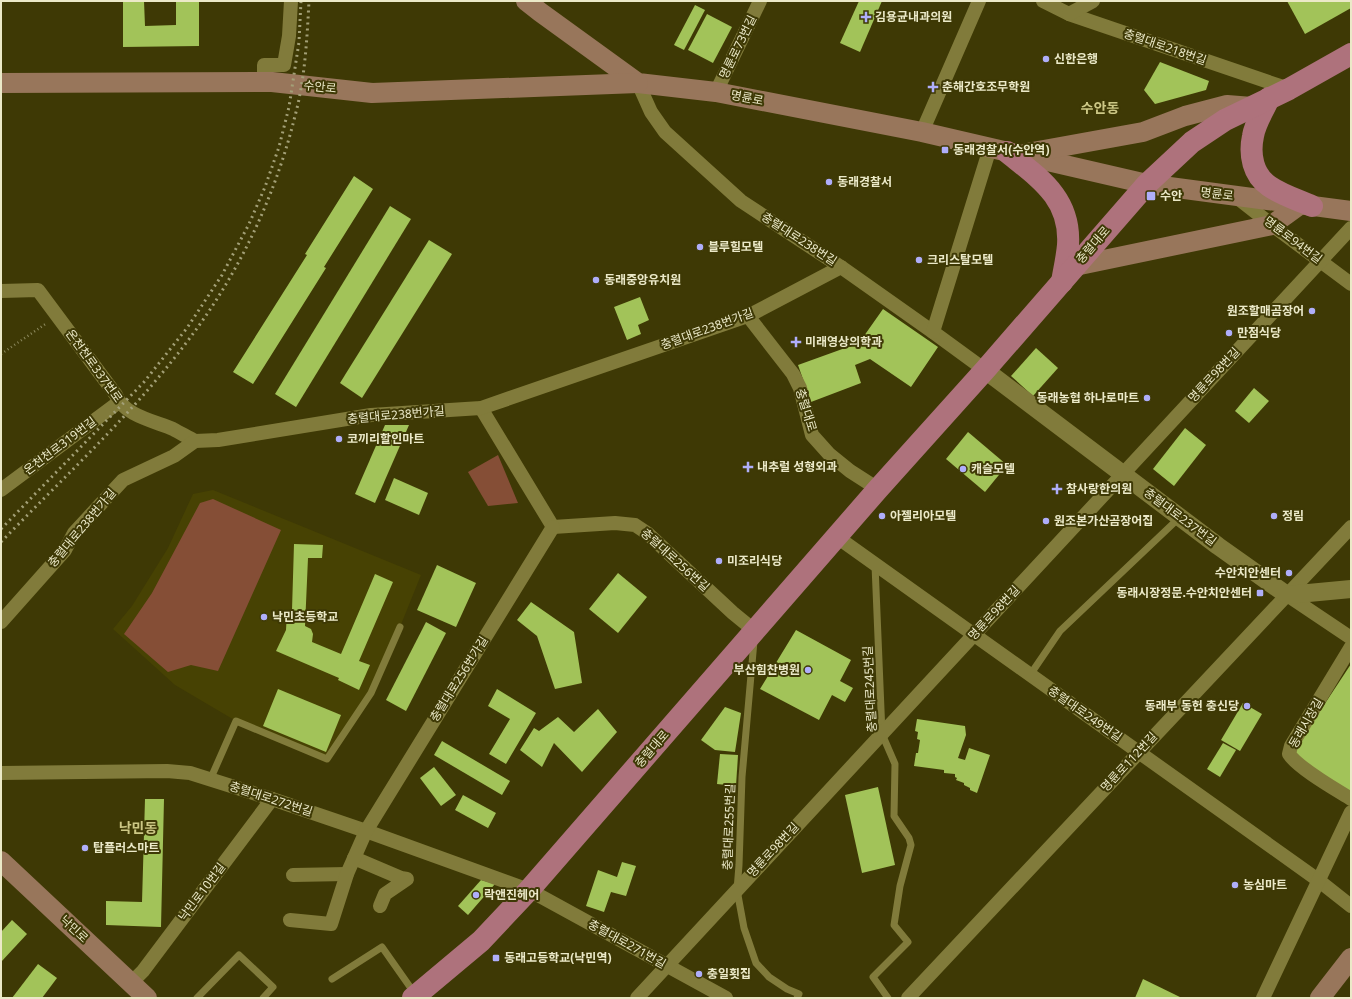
<svg xmlns="http://www.w3.org/2000/svg" width="1352" height="999" viewBox="0 0 1352 999" font-family="'Noto Sans','Noto Sans KR',sans-serif">
	<rect width="100%" height="100%" fill="#3e3905"/>
	<path fill="#474203" d="M213,490L421,575L400,627L371,693L327,759L236,721L175,685L113,629L132,606L168,548L193,494Z"/>
	<g fill="#854e36">
		<path d="M498,455L518,503L488,506L468,472Z"/>
		<path d="M213,499L281,530L218,671L191,665L168,672L124,634L152,593L200,503Z"/>
	</g>
	<g fill="#a2c359">
		<path d="M123,1H144L145,26L176,25V1H199V46L123,47Z"/>
		<path d="M859,1H882L860,52L840,43Z"/>
		<path d="M1287,1H1351V8L1305,34Z"/>
		<path d="M695,5L705,10L684,50L674,45Z"/>
		<path d="M707,14L732,27L713,63L688,50Z"/>
		<path d="M1160,62L1209,81L1206,90L1155,104L1144,90Z"/>
		<path d="M354,176L373,189L324,267L326,268L253,384L233,372L307,255L305,254Z"/>
		<path d="M390,206L411,219L296,407L275,394Z"/>
		<path d="M429,240L452,254L362,398L340,383Z"/>
		<path d="M640,297L649,320L638,325L641,334L627,340L614,307Z"/>
		<path d="M883,309L938,347L911,387L870,359L855,365L861,383L811,402L798,365L859,343Z"/>
		<path d="M1036,348L1058,368L1033,396L1011,376Z"/>
		<path d="M1254,388L1269,401L1249,423L1235,411Z"/>
		<path d="M385,425H409L375,503L355,494Z"/>
		<path d="M1185,428L1206,445L1174,486L1153,469Z"/>
		<path d="M968,432L1007,465L985,492L946,459Z"/>
		<path d="M394,478L428,493L419,515L385,500Z"/>
		<path d="M294,544L323,545L322,558H308L305,626L311,629L313,634L312,642L341,654L375,574L393,582L359,661L370,665L359,690L338,680L339,678L276,651L286,630L287,612L288,610H292Z"/>
		<path d="M437,565L476,583L456,627L417,610Z"/>
		<path d="M618,573L647,597L618,633L589,609Z"/>
		<path d="M531,602L574,632L582,683L555,689L537,636L517,620Z"/>
		<path d="M426,622L446,633L406,711L386,700Z"/>
		<path d="M796,630L851,660L840,681L853,688L845,702L832,695L819,720L760,689Z"/>
		<path d="M1351,664V794L1297,760L1295,749Z"/>
		<path d="M278,689L341,715L326,752L263,726Z"/>
		<path d="M497,689L536,713L506,764L489,754L510,719L488,706Z"/>
		<path d="M1243,703L1262,714L1240,751L1221,740Z"/>
		<path d="M725,707L741,713L735,752L715,750L701,740Z"/>
		<path d="M598,709L617,732L582,772L554,743L542,767L520,750L534,728L539,731L558,717L574,732Z"/>
		<path d="M917,719L965,726L966,735L958,758L965,760L969,748L990,755L977,793L970,790V788L964,785V783L956,780L957,778L955,777V774L944,773V770L914,766L916,753H918L920,740L917,739L918,732L915,731Z"/>
		<path d="M442,741L510,781L502,795L434,755Z"/>
		<path d="M1223,743L1236,750L1220,777L1207,769Z"/>
		<path d="M720,754L738,755L736,786L717,784Z"/>
		<path d="M434,767L456,795L441,806L420,778Z"/>
		<path d="M878,787L895,865L862,873L845,795Z"/>
		<path d="M463,795L496,813L488,828L455,810Z"/>
		<path d="M145,799H164L161,927L106,925V901L142,902Z"/>
		<path d="M622,862L636,866L626,896L611,892L604,912L586,906L598,870L617,877Z"/>
		<path d="M481,880L495,884L468,915L458,906Z"/>
		<path d="M12,920L27,934L1,962V932Z"/>
		<path d="M38,964L57,978L42,998H12Z"/>
		<path d="M1143,979L1182,998H1135Z"/>
	</g>
	<g fill="none" stroke-linecap="round" stroke-linejoin="round">
		<path stroke="#8c895d" stroke-width="2.5" stroke-dasharray="1 3" stroke-linecap="butt" d="M1,354L47,323"/>
		<g stroke="#817b3b" stroke-width="7">
			<path d="M875,565L882,734L895,764L894,816L909,838L911,845L900,886L894,925L908,942L873,977L888,998"/>
			<path d="M754,641L742,777L739,865L737,890L744,928L756,963L769,977L787,989L799,994L797,998"/>
			<path d="M1030,675L1060,631L1179,518"/>
			<path d="M210,780L236,721L327,759L371,693L400,627"/>
			<path d="M332,979L382,947L415,994"/>
			<path d="M197,998L239,955L273,987L263,998"/>
		</g>
		<g stroke="#817b3b" stroke-width="14">
			<path d="M1043,1L1069,14L1289,89"/>
			<path d="M1069,14L1093,1"/>
			<path d="M264,82V65H284L289,36L291,1"/>
			<path d="M638,83L651,112L665,132L741,201L841,267L933,332L985,370"/>
			<path d="M716,92L760,1"/>
			<path d="M922,132L979,1"/>
			<path d="M1235,196L1272,225L1351,284"/>
			<path d="M1,291L38,290L116,395C123,415 154,421 173,429C180,433 188,437 195,441"/>
			<path d="M748,316L793,374L800,388L812,435L829,454L850,471L878,489"/>
			<path d="M933,332L990,148"/>
			<path d="M481,408L553,527L615,523L635,525L647,533L733,613L755,631"/>
			<path d="M1,490L119,402"/>
			<path d="M837,537L1318,880L1351,906"/>
			<path d="M1287,595L1351,638"/>
			<path d="M1,622L65,550L74,533L123,480L174,456L195,441L218,440L371,415L481,408L748,316L841,267"/>
			<path d="M1351,647L1291,746L1289,754C1298,768 1335,789 1351,799"/>
			<path d="M1,773L167,771L190,773L272,799L366,831L529,890L726,998"/>
			<path d="M354,858L401,878L407,879L385,894L380,906"/>
			<path d="M293,875L347,874"/>
			<path d="M290,920L331,924L347,874L366,831L553,527"/>
			<path d="M131,983L143,971L272,799"/>
			<path d="M637,998L1351,228"/>
			<path d="M908,998L1351,527"/>
			<path d="M1263,998L1351,812"/>
		</g>
		<path stroke="#817b3b" stroke-width="18" d="M985,370L1218,546L1287,595L1351,589"/>
		<g stroke="#98765b" stroke-width="20">
			<path d="M526,1L540,12L638,83L716,92L922,132L1147,184L1351,211"/>
			<path d="M1,83L272,82L372,93L638,83"/>
			<path d="M1027,153L1143,132L1185,116L1227,105L1252,107"/>
			<path d="M1075,266L1272,225L1301,204"/>
			<path d="M1,861L147,998"/>
			<path d="M1320,998L1351,958"/>
		</g>
		<g stroke="#ae727c" stroke-width="22">
			<path d="M1269,98C1264,110 1255,123 1253,136C1249,155 1253,175 1269,186C1282,195 1298,200 1312,206"/>
			<path d="M1007,152C1039,178 1071,198 1068,245C1067,257 1064,270 1062,282"/>
			<path d="M413,998L481,941L529,890L878,489L985,370L1147,184L1192,142L1225,120L1289,89L1351,54"/>
		</g>
		<g stroke="#a3a077" stroke-width="3" stroke-dasharray="2 4" stroke-linecap="butt">
			<path d="M1,529L144,382L187,328L222,275L249,224L265,187L279,147L289,107L299,42L301,1"/>
			<path d="M1,542C68,473 139,408 195,331C242,267 276,193 295,116C305,79 307,39 309,1"/>
		</g>
	</g>
	<g fill="#afaefa" stroke="#3e3905" stroke-width="1.5">
		<path d="M864 11h4v4h4v4h-4v4h-4v-4h-4v-4h4z"/>
		<circle cx="1046" cy="59" r="4"/>
		<path d="M931 81h4v4h4v4h-4v4h-4v-4h-4v-4h4z"/>
		<rect x="941" y="146" width="8" height="8" rx="2"/>
		<circle cx="829" cy="182" r="4"/>
		<rect x="1146" y="191" width="10" height="10" rx="2"/>
		<circle cx="700" cy="247" r="4"/>
		<circle cx="919" cy="260" r="4"/>
		<circle cx="596" cy="280" r="4"/>
		<circle cx="1312" cy="311" r="4"/>
		<circle cx="1229" cy="333" r="4"/>
		<path d="M794 336h4v4h4v4h-4v4h-4v-4h-4v-4h4z"/>
		<circle cx="1147" cy="398" r="4"/>
		<circle cx="339" cy="439" r="4"/>
		<path d="M746 461h4v4h4v4h-4v4h-4v-4h-4v-4h4z"/>
		<circle cx="963" cy="469" r="4"/>
		<path d="M1055 483h4v4h4v4h-4v4h-4v-4h-4v-4h4z"/>
		<circle cx="882" cy="516" r="4"/>
		<circle cx="1274" cy="516" r="4"/>
		<circle cx="1046" cy="521" r="4"/>
		<circle cx="719" cy="561" r="4"/>
		<circle cx="1289" cy="573" r="4"/>
		<rect x="1256" y="589" width="8" height="8" rx="2"/>
		<circle cx="264" cy="617" r="4"/>
		<circle cx="808" cy="670" r="4"/>
		<circle cx="1247" cy="706" r="4"/>
		<circle cx="85" cy="848" r="4"/>
		<circle cx="1235" cy="885" r="4"/>
		<circle cx="476" cy="895" r="4"/>
		<rect x="492" y="954" width="8" height="8" rx="2"/>
		<circle cx="699" cy="974" r="4"/>
	</g>
	<g text-anchor="middle" stroke-width="4" stroke-linejoin="round" paint-order="stroke">
		<g font-size="12" font-weight="bold" fill="#ebe9c8" stroke="#3e3905" text-anchor="start">
			<text x="875" y="21">김용균내과의원</text>
			<text x="1054" y="63">신한은행</text>
			<text x="942" y="91">춘해간호조무학원</text>
			<text x="953" y="154">동래경찰서(수안역)</text>
			<text x="837" y="186">동래경찰서</text>
			<text x="1160" y="200">수안</text>
			<text x="708" y="251">블루힐모텔</text>
			<text x="927" y="264">크리스탈모텔</text>
			<text x="604" y="284">동래중앙유치원</text>
			<text x="1304" y="315" text-anchor="end">원조할매곰장어</text>
			<text x="1237" y="337">만점식당</text>
			<text x="805" y="346">미래영상의학과</text>
			<text x="1139" y="402" text-anchor="end">동래농협 하나로마트</text>
			<text x="347" y="443">코끼리할인마트</text>
			<text x="757" y="471">내추럴 성형외과</text>
			<text x="971" y="473">캐슬모텔</text>
			<text x="1066" y="493">참사랑한의원</text>
			<text x="890" y="520">아젤리아모텔</text>
			<text x="1282" y="520">정림</text>
			<text x="1054" y="525">원조본가산곰장어집</text>
			<text x="727" y="565">미조리식당</text>
			<text x="1281" y="577" text-anchor="end">수안치안센터</text>
			<text x="1252" y="597" text-anchor="end">동래시장정문.수안치안센터</text>
			<text x="272" y="621">낙민초등학교</text>
			<text x="800" y="674" text-anchor="end">부산힘찬병원</text>
			<text x="1239" y="710" text-anchor="end">동래부 동헌 충신당</text>
			<text x="93" y="852">탑플러스마트</text>
			<text x="1243" y="889">농심마트</text>
			<text x="484" y="899">락앤진헤어</text>
			<text x="504" y="962">동래고등학교(낙민역)</text>
			<text x="707" y="978">충일횟집</text>
		</g>
		<g font-size="12" fill="#ebe9c8" stroke="#3e3905">
			<text transform="translate(738 47) rotate(-64)" y="4">명륜로73번길</text>
			<text transform="translate(1165 47) rotate(19)" y="4">충렬대로218번길</text>
			<text transform="translate(320 87) rotate(6)" y="4">수안로</text>
			<text transform="translate(747 98) rotate(11)" y="4">명륜로</text>
			<text transform="translate(1217 194) rotate(7)" y="4">명륜로</text>
			<text transform="translate(799 239) rotate(33)" y="4">충렬대로238번길</text>
			<text transform="translate(1293 240) rotate(37)" y="4">명륜로94번길</text>
			<text transform="translate(1093 245) rotate(-49)" y="4">충렬대로</text>
			<text transform="translate(707 329) rotate(-20)" y="4">충렬대로238번가길</text>
			<text transform="translate(94 366) rotate(54)" y="4">온천천로337번로</text>
			<text transform="translate(1214 375) rotate(-47)" y="4">명륜로98번길</text>
			<text transform="translate(806 410) rotate(73)" y="4">충렬대로</text>
			<text transform="translate(396 415) rotate(-5)" y="4">충렬대로238번가길</text>
			<text transform="translate(60 446) rotate(-37)" y="4">온천천로319번길</text>
			<text transform="translate(1180 517) rotate(37)" y="4">충렬대로237번길</text>
			<text transform="translate(82 528) rotate(-50)" y="4">충렬대로238번가길</text>
			<text transform="translate(675 560) rotate(42)" y="4">충렬대로256번길</text>
			<text transform="translate(994 613) rotate(-47)" y="4">명륜로98번길</text>
			<text transform="translate(459 679) rotate(-58)" y="4">충렬대로256번가길</text>
			<text transform="translate(870 689) rotate(-93)" y="4">충렬대로245번길</text>
			<text transform="translate(1085 714) rotate(35)" y="4">충렬대로249번길</text>
			<text transform="translate(1306 723) rotate(-60)" y="4">동래시장길</text>
			<text transform="translate(652 749) rotate(-49)" y="4">충렬대로</text>
			<text transform="translate(1129 762) rotate(-47)" y="4">명륜로112번길</text>
			<text transform="translate(271 799) rotate(18)" y="4">충렬대로272번길</text>
			<text transform="translate(729 827) rotate(-88)" y="4">충렬대로255번길</text>
			<text transform="translate(773 850) rotate(-47)" y="4">명륜로98번길</text>
			<text transform="translate(202 892) rotate(-53)" y="4">낙민로10번길</text>
			<text transform="translate(74 929) rotate(43)" y="4">낙민로</text>
			<text transform="translate(627 944) rotate(29)" y="4">충렬대로271번길</text>
		</g>
		<g font-size="14" font-weight="bold" fill="#ccc785" stroke="#3e3905">
			<text x="1100" y="113">수안동</text>
			<text x="138" y="833">낙민동</text>
		</g>
	</g>
	<rect width="1352" height="999" fill="none" stroke="#ebe9c8" stroke-width="4"/>
</svg>
